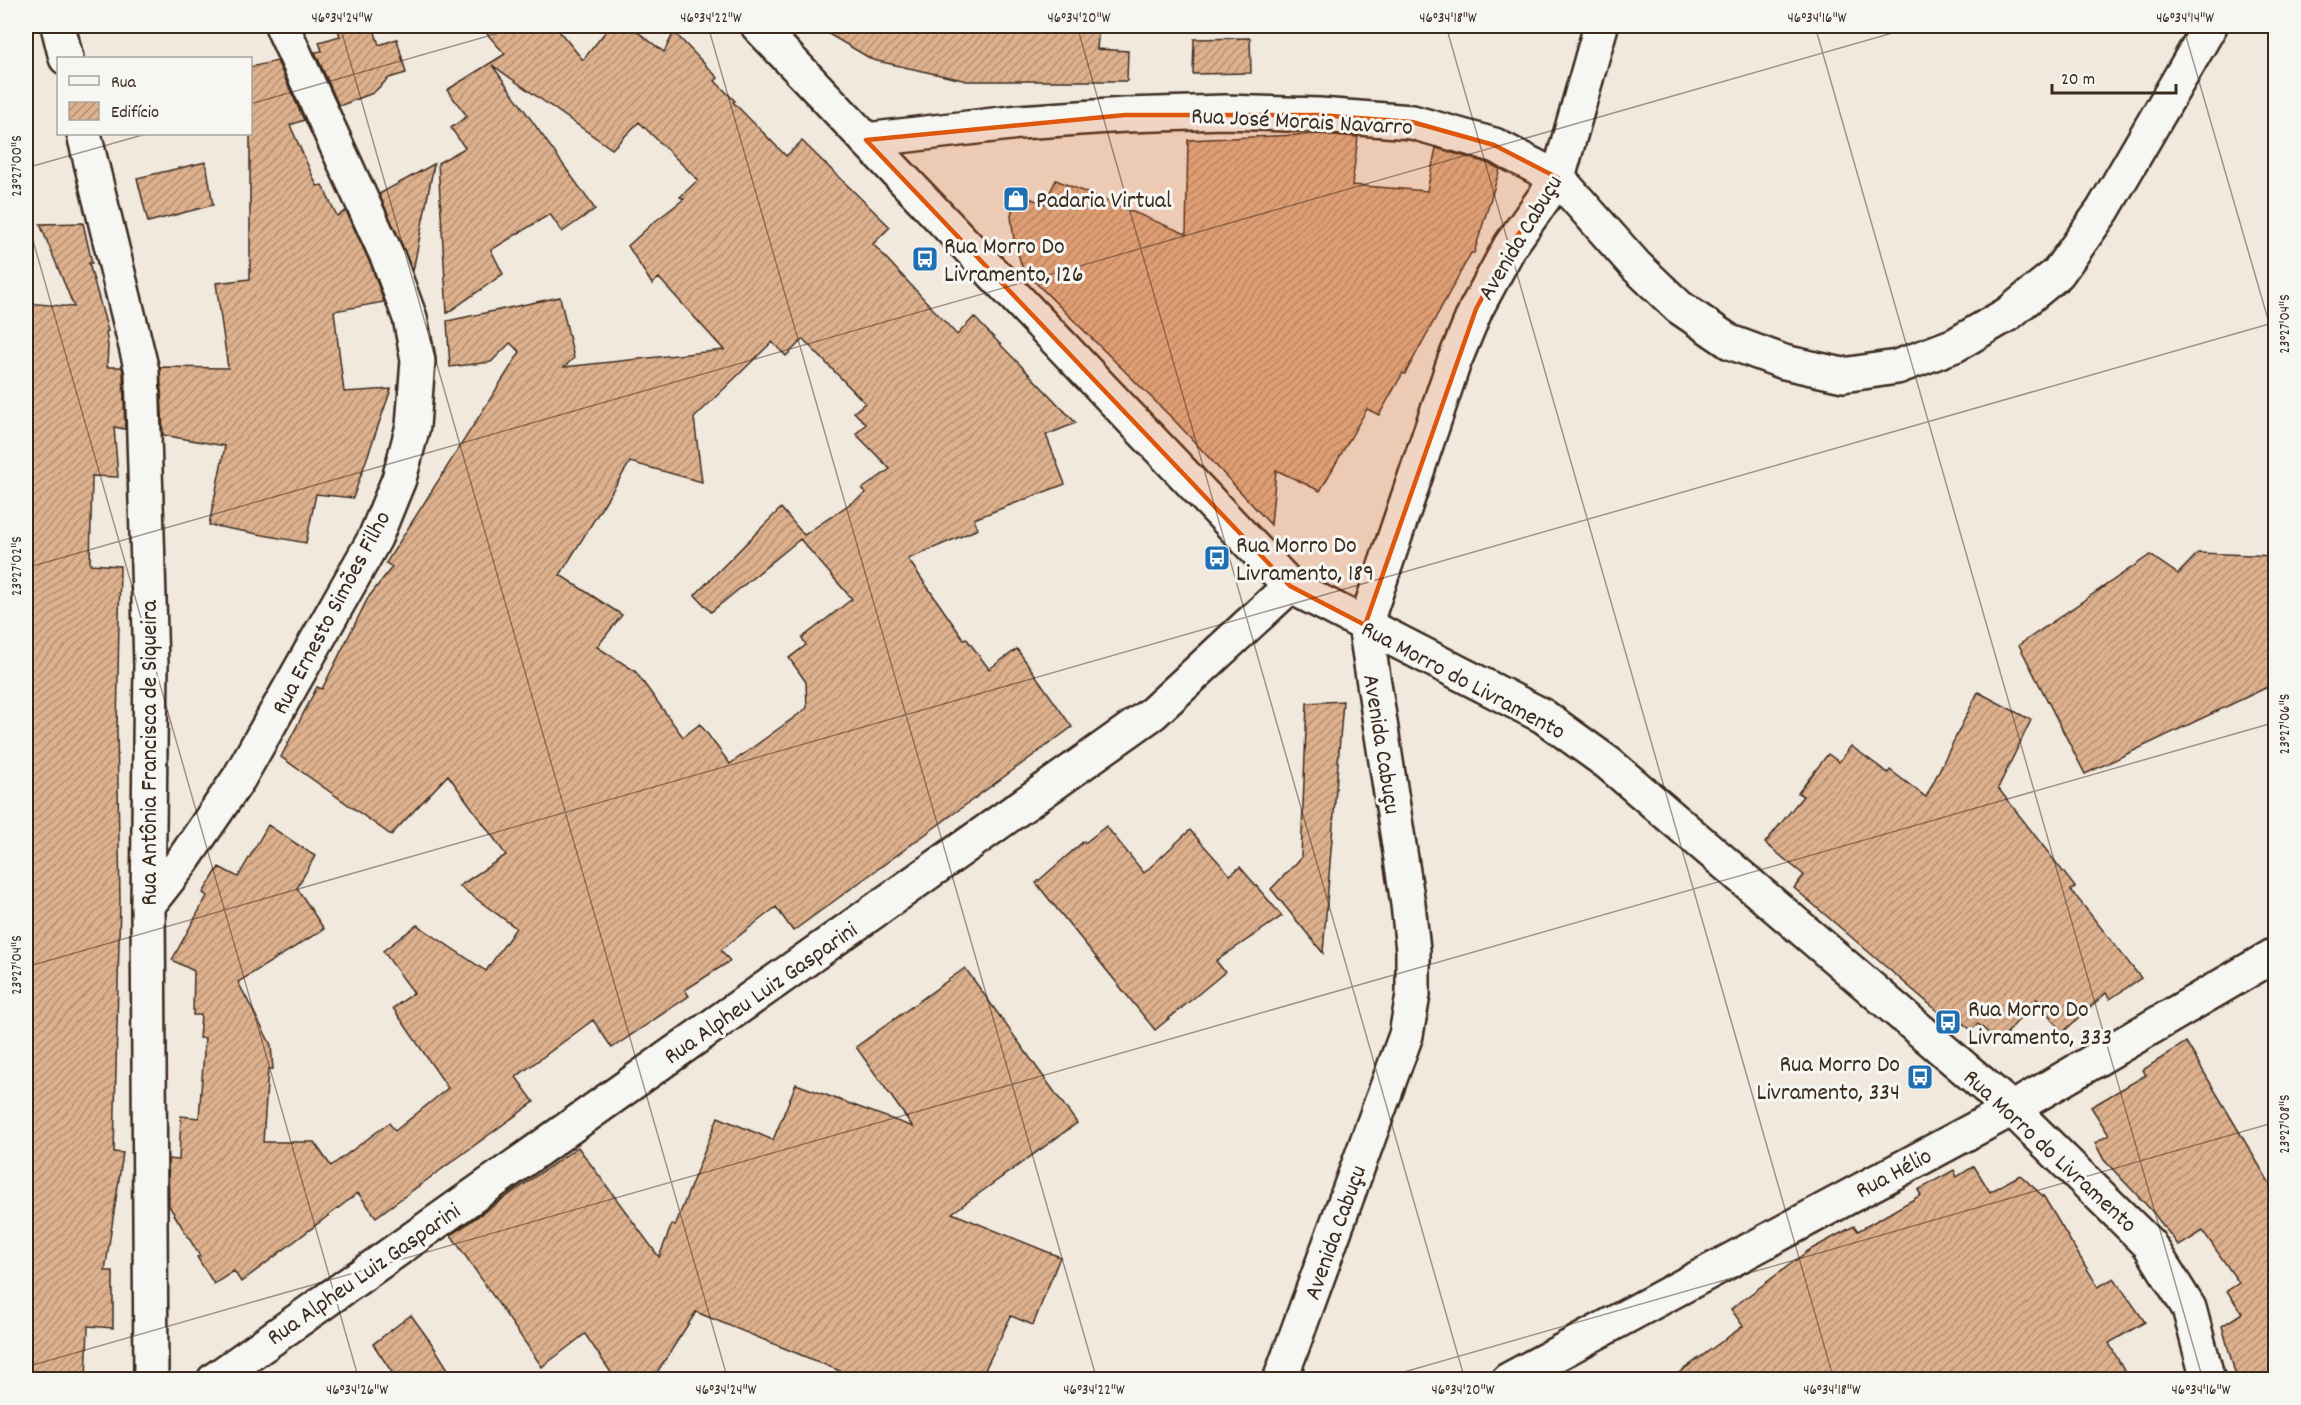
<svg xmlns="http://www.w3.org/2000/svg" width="2301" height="1405" viewBox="0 0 2301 1405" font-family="Dekko,sans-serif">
	<defs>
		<pattern id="building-hatch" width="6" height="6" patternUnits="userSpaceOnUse" patternTransform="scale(1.5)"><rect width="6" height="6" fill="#ddb18e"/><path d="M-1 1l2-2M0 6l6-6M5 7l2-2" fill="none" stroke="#b49073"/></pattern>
	</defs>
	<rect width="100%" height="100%" fill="#f1e8de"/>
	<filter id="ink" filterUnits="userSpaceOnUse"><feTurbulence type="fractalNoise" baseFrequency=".0167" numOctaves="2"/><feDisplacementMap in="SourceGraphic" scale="12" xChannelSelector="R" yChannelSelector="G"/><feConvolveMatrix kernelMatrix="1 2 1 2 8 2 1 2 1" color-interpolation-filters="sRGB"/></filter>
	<g filter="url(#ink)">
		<g fill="url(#building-hatch)" stroke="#3b2a1e" stroke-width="1.5" fill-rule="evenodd">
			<path d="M337,26H373L379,45L397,39L406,73L389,78L373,93L339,106L315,52L322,51L319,42L340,36Z"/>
			<path d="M480,26H555L583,60L610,26H630L664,52L674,32L718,78L715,81L735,101L733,102L786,156L802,141L890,227L873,244L957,335L974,317L1076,423L1046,435L1065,484L974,519L978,529L908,559L964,640L966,638L989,669L1017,649L1072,727L793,931L776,907L721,950L730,961L685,990L689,996L612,1048L593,1020L516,1077L534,1102L376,1217L358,1193L241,1282L234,1271L214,1284L197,1257L200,1256L169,1206L168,1159L179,1160L181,1116L199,1118L205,1038H199L201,1015H193L194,971L172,960L207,896L203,893L219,867L238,877L268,825L315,856L297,888L324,929L238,982L271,1045L273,1069H268L263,1142H314L331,1166L389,1123L395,1131L448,1088L393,1008L414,993L383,951L417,925L486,971L516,928L459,886L506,855L448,775L391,835L281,757L317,687L322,689L368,598L392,567L386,563L520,352L510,343L491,362L450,367L447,321L560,297L574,358L564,367L724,350L659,278L652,284L628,246L653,223L684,199L680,197L698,180L639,122L612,149L492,65L595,209L562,232L550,214L491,250L503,274L447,313L438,163L465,148L451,128L467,116L447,90L505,54ZM803,339L865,403L854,412L866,424L856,434L890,469L862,489L866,493L804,535L781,508L695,595L711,612L800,539L852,599L802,638L806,645L789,658L806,682L807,708L730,764L700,724L683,737L635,671L597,647L622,615L560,575L630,462L702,482L694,418L772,342L786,356Z"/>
			<path d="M815,26H1099L1097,49L1128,51L1127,81H967L873,60Z"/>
			<path d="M1250,38L1251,73L1193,74L1194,39Z"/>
			<path d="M277,61L304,120L290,125L317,186L322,185L337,216L346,211L371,265L384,302L334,311L344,392L391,389L353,498L316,494L306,543L209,525L225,446L163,435L160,367L228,368L216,283L250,279V67Z"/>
			<path d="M1318,134L1358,137L1352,185L1427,191L1436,148L1487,163L1500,169L1474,253H1471L1405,374L1403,373L1379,415L1367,409L1320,491L1276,470L1271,525L1175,421L1023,270L1014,240L1011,216L1015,192L1044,204L1056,180L1186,234L1188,140Z"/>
			<path d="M206,162L213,205L148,222L137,178Z"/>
			<path d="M434,164L413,271L379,194Z"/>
			<path d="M83,223L92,263H89L108,331L106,332L108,346L107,367H122L123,374L125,429L114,427L118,477L92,476L90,564L120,566L117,731L120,900L114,1152L123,1153L105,1271H113V1328L88,1326L86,1380H26V303L74,307L40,224Z"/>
			<path d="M2198,553L2276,556V683L2085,774L2019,645L2150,555L2178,574Z"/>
			<path d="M1978,692L2031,720L1998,788L2075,887L2071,890L2141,978L2110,999L2106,993L2062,1033L2037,999L1999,1042L1978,1024L1971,1030L1953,1015L1948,1020L1794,888L1804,875L1765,843L1803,796L1798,793L1828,754L1839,762L1851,746L1888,773L1890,770L1926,797Z"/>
			<path d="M1343,701L1330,863L1323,953L1271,889L1301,858L1307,703Z"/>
			<path d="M1106,826L1144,873L1190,830L1230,875L1240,867L1282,916L1216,961L1225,972L1155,1030L1036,883L1084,841L1085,843Z"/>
			<path d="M965,968L1077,1123L952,1213L1060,1257L1033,1325L1011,1316L980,1380H862L696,1312L652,1380H616L585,1334L542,1367L451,1235L578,1147L659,1257L672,1224L675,1226L718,1117L773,1140L796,1084L913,1127L856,1047Z"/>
			<path d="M2186,1042L2276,1194V1362L2271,1356L2276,1365V1380H2237L2222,1326L2242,1313L2227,1291L2239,1283L2203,1231L2179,1246L2151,1210L2104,1160L2095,1143L2109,1135L2091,1107L2146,1075L2143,1070Z"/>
			<path d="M1974,1166L1990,1192L2020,1175L2044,1197L2098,1287L2114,1278L2145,1322L2109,1343L2129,1380H1669L1743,1326L1731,1309L1808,1251L1854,1226L1858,1231L1883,1217L1921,1195L1918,1190L1954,1170L1957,1177Z"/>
			<path d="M411,1315L432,1344L455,1380H397L373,1344Z"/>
		</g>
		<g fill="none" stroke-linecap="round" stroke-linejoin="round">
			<defs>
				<g id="minor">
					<path d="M58,26L66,58"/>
					<path d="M84,134L142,371L151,665L148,905L151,1380"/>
					<path d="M866,140L1019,122L1125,115L1225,112L1319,115L1412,122L1494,145L1558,178L1636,266L1679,307L1730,342L1784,362L1843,375L1897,367L1955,345L2008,314L2058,273L2103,210L2210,26"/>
					<path d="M148,905L181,863L239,778L375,538L399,479L413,426L418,360L410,318L388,258L282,26"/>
					<path d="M214,1380L1153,713L1290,586"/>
					<path d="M1280,1380L1406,1035L1413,995V950L1408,904L1365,625L1454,362L1476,309L1510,246L1558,178L1601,26"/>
					<path d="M1508,1380L2012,1109L2273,956"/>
				</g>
				<path id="tertiary" d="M758,26L1290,586L1543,716L1608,763L2012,1109L2149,1244L2189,1308L2208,1380"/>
			</defs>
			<use href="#minor" stroke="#3b2a1e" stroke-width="38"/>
			<use href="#tertiary" stroke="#3b2a1e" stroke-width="38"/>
			<use href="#minor" stroke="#f6f6f2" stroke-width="33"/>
			<use href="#tertiary" stroke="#f6f6f2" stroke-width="33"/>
		</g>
	</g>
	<path fill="#df570d" fill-opacity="0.2" stroke="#df570d" stroke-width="4.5" stroke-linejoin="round" d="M1125,115H1319L1412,122L1494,145L1558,178L1510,246L1476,309L1365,625L1290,586L866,140Z"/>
	<path fill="none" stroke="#3b2a1e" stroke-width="1.5" stroke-opacity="0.45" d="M340,26L728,1380M708,26L1097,1380M1077,26L1465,1380M1446,26L1834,1380M1815,26L2203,1380M2183,26L2276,347M250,104L523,26M26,168L146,134M26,216L359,1380M26,568L1917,26M26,967L2276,322M26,1367L2276,722M1376,1380L2276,1122"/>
	<defs>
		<symbol id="shop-square" viewBox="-11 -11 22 22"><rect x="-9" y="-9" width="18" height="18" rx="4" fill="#1f6fb2" stroke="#f6f6f2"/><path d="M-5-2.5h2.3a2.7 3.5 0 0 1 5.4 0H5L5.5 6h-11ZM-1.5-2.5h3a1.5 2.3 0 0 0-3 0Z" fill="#fff"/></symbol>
		<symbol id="bus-square" viewBox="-11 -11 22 22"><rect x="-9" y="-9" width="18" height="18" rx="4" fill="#1f6fb2" stroke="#f6f6f2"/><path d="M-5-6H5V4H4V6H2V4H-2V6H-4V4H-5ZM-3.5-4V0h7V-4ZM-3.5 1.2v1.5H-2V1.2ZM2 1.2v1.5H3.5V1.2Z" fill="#fff"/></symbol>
	</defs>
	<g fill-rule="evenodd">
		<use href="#shop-square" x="1001" y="184" width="30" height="30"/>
		<use href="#bus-square" x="910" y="244" width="30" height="30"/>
		<use href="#bus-square" x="1202" y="543" width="30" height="30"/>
		<use href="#bus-square" x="1933" y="1007" width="30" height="30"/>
		<use href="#bus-square" x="1905" y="1062" width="30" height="30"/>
	</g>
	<g text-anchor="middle" stroke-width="6" stroke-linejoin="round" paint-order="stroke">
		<g font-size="24" fill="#3b2a1e" stroke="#f6f6f2">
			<text transform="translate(1302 120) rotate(3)" y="8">Rua José Morais Navarro</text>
			<text transform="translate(1519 237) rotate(-59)" y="8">Avenida Cabuçu</text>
			<text transform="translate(330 612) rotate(-62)" y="8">Rua Ernesto Simões Filho</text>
			<text transform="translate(1464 679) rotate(28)" y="8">Rua Morro do Livramento</text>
			<text transform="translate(1383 744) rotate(81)" y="8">Avenida Cabuçu</text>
			<text transform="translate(148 753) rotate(-90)" y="8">Rua Antônia Francisca de Siqueira</text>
			<text transform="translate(760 992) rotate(-35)" y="8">Rua Alpheu Luiz Gasparini</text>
			<text transform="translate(2051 1150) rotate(43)" y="8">Rua Morro do Livramento</text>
			<text transform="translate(1893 1172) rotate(-28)" y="8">Rua Hélio</text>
			<text transform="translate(1334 1232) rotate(-70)" y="8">Avenida Cabuçu</text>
			<text transform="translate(363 1273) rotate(-35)" y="8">Rua Alpheu Luiz Gasparini</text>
		</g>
		<g font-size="24" fill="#3b2a1e" stroke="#f6f6f2" text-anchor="start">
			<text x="1036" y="207">Padaria Virtual</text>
			<text x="944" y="253">Rua Morro Do<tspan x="944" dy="28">Livramento, 126</tspan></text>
			<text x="1236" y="552">Rua Morro Do<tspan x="1236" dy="28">Livramento, 189</tspan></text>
			<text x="1968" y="1016">Rua Morro Do<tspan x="1968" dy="28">Livramento, 333</tspan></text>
			<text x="1900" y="1071" text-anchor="end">Rua Morro Do<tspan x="1900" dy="28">Livramento, 334</tspan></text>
		</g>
	</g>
	<rect width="2301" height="1405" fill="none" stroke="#f6f6f2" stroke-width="66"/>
	<rect x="57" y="57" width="195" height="78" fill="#f6f6f2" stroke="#aba49d" stroke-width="1.5"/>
	<rect x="69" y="76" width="30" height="9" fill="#f6f6f2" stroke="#aba49d" stroke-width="1.5"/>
	<text x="111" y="87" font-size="18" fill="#3b2a1e">Rua</text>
	<rect x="69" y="102" width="30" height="18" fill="url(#building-hatch)" stroke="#aba49d" stroke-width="1.5"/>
	<text x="111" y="117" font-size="18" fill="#3b2a1e">Edifício</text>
	<path d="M2052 84v9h124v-9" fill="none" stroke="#3b2a1e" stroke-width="3"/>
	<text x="2061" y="84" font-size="18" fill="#3b2a1e" stroke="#f6f6f2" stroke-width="4.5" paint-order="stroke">20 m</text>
	<rect x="33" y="33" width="2235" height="1339" fill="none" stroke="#3b2a1e" stroke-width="2"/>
	<g font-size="15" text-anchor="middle" fill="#3b2a1e">
		<text x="342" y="22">46°34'24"W</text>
		<text x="711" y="22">46°34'22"W</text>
		<text x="1079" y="22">46°34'20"W</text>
		<text x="1448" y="22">46°34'18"W</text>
		<text x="1817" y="22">46°34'16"W</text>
		<text x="2185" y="22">46°34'14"W</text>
		<text transform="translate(16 166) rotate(-90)" y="5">23°27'00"S</text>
		<text transform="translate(2284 324) rotate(-90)" y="5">23°27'04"S</text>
		<text transform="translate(16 566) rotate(-90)" y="5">23°27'02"S</text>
		<text transform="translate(2284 724) rotate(-90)" y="5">23°27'06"S</text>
		<text transform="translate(16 965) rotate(-90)" y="5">23°27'04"S</text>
		<text transform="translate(2284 1124) rotate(-90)" y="5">23°27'08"S</text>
		<text x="357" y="1394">46°34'26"W</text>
		<text x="726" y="1394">46°34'24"W</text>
		<text x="1094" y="1394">46°34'22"W</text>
		<text x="1463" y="1394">46°34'20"W</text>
		<text x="1832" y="1394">46°34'18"W</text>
		<text x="2201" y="1394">46°34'16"W</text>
	</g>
</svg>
